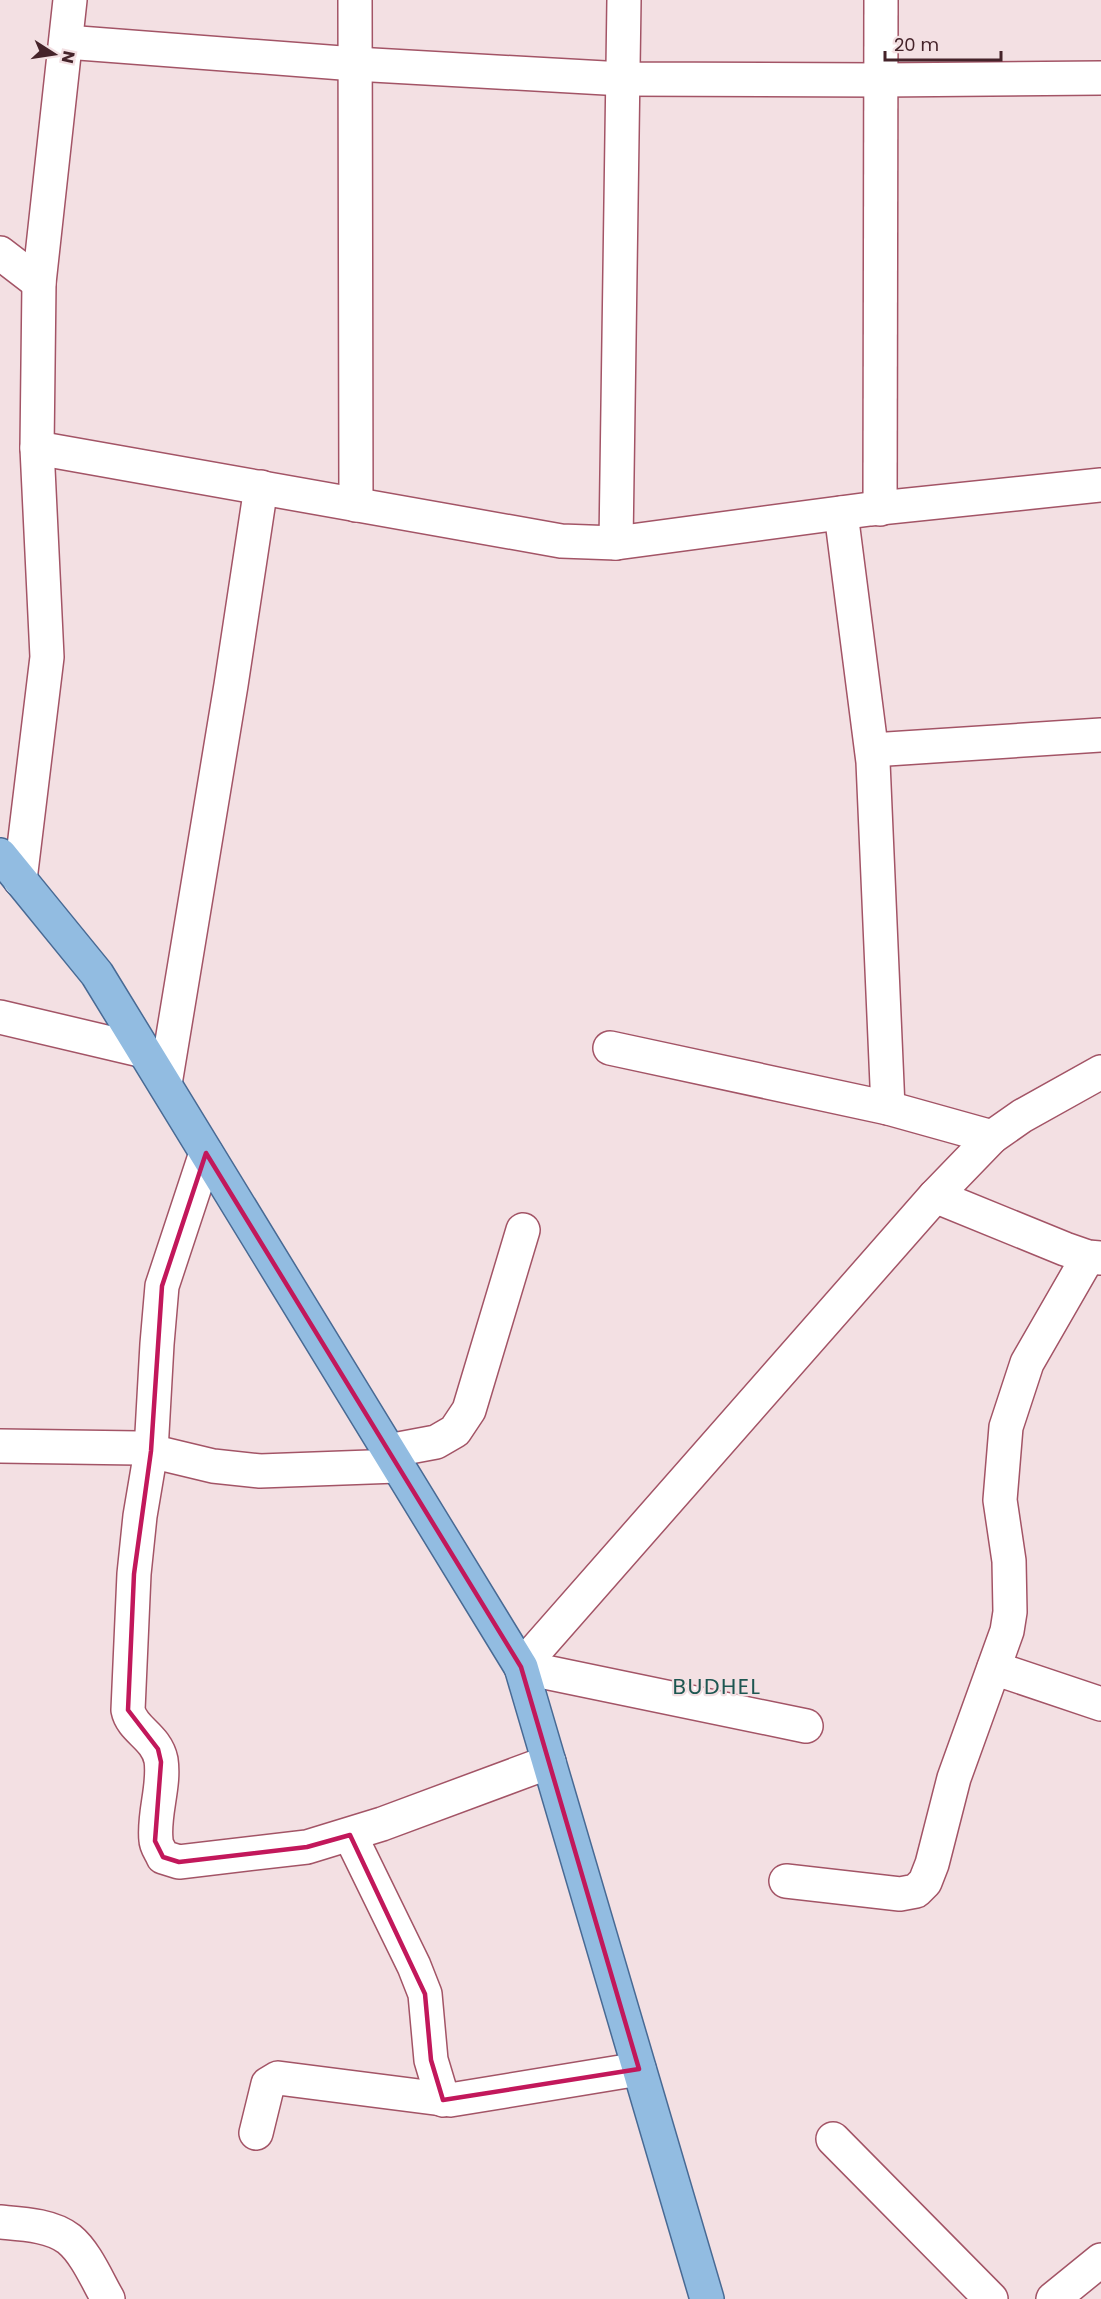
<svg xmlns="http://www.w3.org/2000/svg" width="1101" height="2299" viewBox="0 0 1101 2299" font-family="Poppins,sans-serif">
	<rect width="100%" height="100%" fill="#f3e0e3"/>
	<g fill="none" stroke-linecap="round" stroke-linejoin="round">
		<defs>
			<g id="street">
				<path d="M355,0L356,505"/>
				<path d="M66,42L355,64L623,79L881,80L1101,78"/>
				<path d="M0,253L39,283"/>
				<path d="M37,448L561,541L616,543L870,509L1101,485"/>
				<path d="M880,509L881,0"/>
				<path d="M841,513L873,762L888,1108"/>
				<path d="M616,543L624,0"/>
				<path d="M872,750L1101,735"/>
				<path d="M0,1017L144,1051"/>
				<path d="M610,1048L888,1108L992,1137"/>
				<path d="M165,1084L231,685L261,487"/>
				<path d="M206,1153L162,1286L157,1344L151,1451L140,1516L134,1574L128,1710C132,1730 156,1736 161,1760C165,1786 153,1814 156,1840C156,1846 161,1852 163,1857L179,1862L307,1847L382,1824L549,1762"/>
				<path d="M935,1196L1065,1249L1088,1257L1101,1258"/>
				<path d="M0,1446L138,1448L213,1466L260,1471L397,1466"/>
				<path d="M388,1451L436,1442L455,1431L469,1410L523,1230"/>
				<path d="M521,1667L806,1726"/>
				<path d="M994,1668L1101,1704"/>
				<path d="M350,1835L414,1966L425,1994L431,2060L443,2100"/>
				<path d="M786,1881L900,1894L916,1891L925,1882L932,1864L954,1778L1007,1631L1010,1612L1009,1561L1000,1500L1006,1427L1027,1363L1088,1257"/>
				<path d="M256,2133L268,2084L278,2078L450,2100L639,2069"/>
				<path d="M833,2139L991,2299"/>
				<path d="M0,2222C22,2224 51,2225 69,2239C86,2253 97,2280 108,2299"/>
				<path d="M1053,2299L1101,2260"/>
			</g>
			<g id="secondary">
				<path d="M20,880L47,657L37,448L39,283L70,0"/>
				<path d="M521,1667L935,1196L992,1137L1022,1116L1101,1072"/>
			</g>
			<path id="primary" d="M0,855L97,974L521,1667L707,2299"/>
		</defs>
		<use href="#street" stroke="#a35466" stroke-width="36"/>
		<use href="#secondary" stroke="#a35466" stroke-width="36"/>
		<use href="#primary" stroke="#486a94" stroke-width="36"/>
		<use href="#street" stroke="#fff" stroke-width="33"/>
		<use href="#secondary" stroke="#fff" stroke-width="33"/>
		<use href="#primary" stroke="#92bce1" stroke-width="33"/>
	</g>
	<path fill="none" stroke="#c2185b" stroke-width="4.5" stroke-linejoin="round" d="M206,1153L521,1667L639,2069L443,2100L431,2060L425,1994L350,1835L307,1847L179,1862L163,1857L155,1841L161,1762L158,1749L128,1710L134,1574L151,1451L162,1286Z"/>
	<g text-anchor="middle" stroke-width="4.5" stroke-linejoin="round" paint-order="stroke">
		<g font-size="22" letter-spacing="1.5" fill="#1d5651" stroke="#f3e0e3">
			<text x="717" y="1694">BUDHEL</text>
		</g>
	</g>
	<g transform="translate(54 54) rotate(102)" stroke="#f3e0e3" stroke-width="4.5" paint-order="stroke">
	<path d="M0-4.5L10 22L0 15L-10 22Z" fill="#45232a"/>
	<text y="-9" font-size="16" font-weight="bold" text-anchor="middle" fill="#45232a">N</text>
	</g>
	<path d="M885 51v9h116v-9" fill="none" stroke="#45232a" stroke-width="3"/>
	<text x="894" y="51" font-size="18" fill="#45232a" stroke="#f3e0e3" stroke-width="4.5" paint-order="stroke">20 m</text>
</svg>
